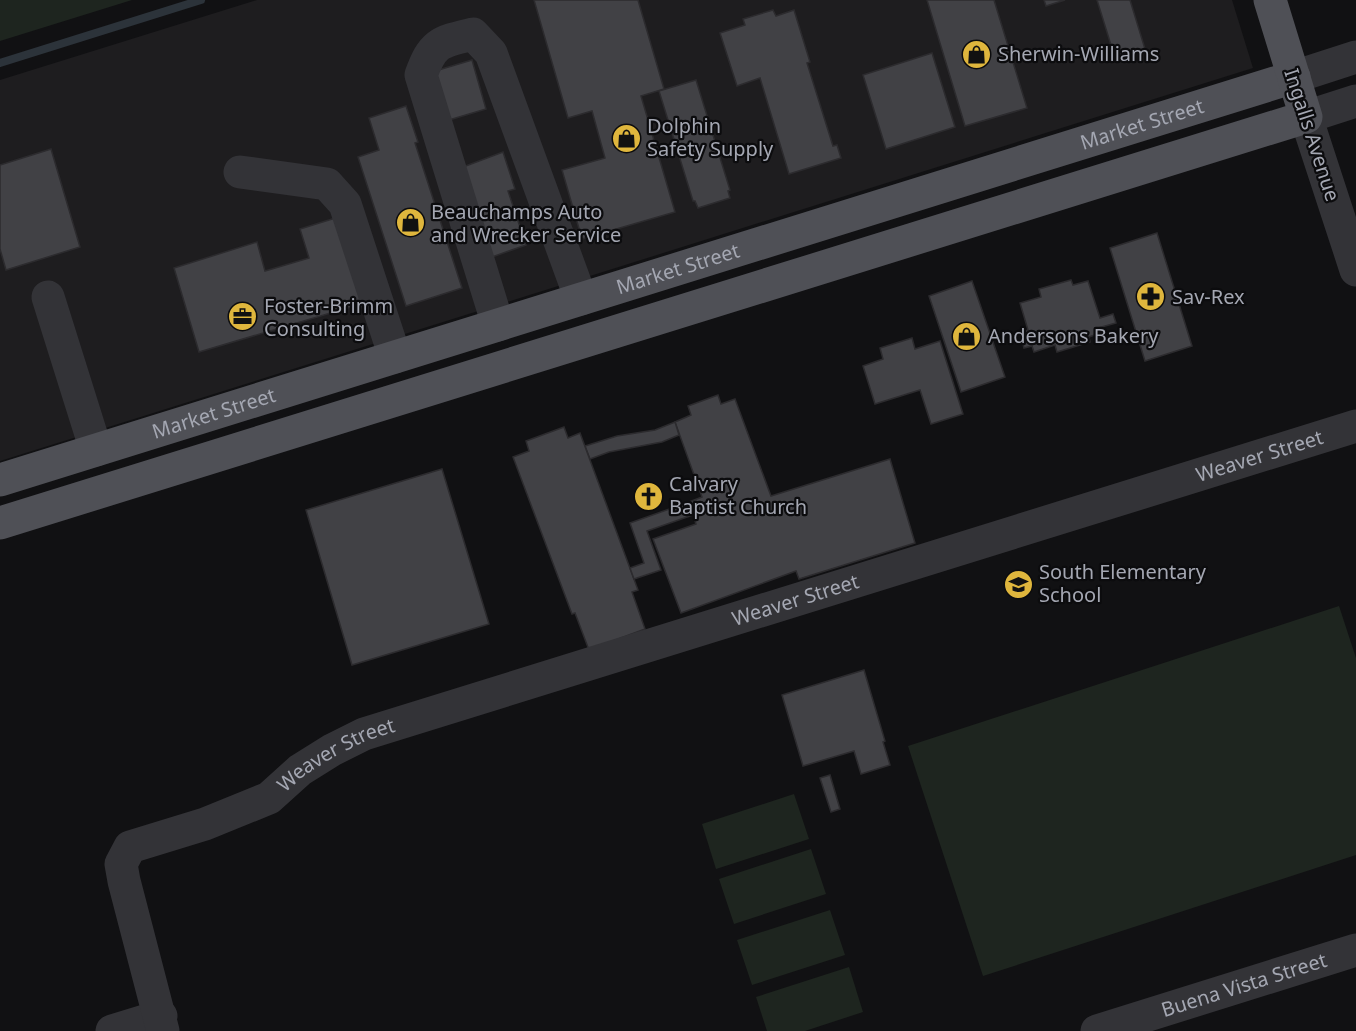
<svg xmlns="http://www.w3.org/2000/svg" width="1356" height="1031" viewBox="0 0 1356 1031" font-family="'Noto Sans',sans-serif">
	<rect width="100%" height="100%" fill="#111113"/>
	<path fill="#1e1d1f" d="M257,0H1232L1253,68L0,461V80Z"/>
	<g fill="#1e251f">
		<path d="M0,0H132L0,41Z"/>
		<path d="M1339,606L1356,658V855L983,976L908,746Z"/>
		<path d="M794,794L809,839L716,869L702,824Z"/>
		<path d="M811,849L826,894L734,924L719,879Z"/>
		<path d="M830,910L845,955L752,985L737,940Z"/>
		<path d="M849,967L863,1012L805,1031H767L756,997Z"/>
	</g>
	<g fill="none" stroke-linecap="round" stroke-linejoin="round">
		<path stroke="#2c333a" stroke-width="8" d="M0,63L201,0"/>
	</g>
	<g fill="#414145" stroke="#2c2b2e" stroke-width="1.5">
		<path d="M534,0H638L664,89L641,96L675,212L582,239L562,170L605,158L592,111L568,118Z"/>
		<path d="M927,0H994L1027,108L965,126Z"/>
		<path d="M1044,0H1065L1046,6Z"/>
		<path d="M1097,0H1130L1145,49L1115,58Z"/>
		<path d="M773,10L776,16L794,10L810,62L807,63L833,146L837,145L841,158L789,174L760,78L737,86L720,33L745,25L743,19Z"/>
		<path d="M932,53L955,127L886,149L863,75Z"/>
		<path d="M472,60L486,109L449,120L435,71Z"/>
		<path d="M696,80L730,190L728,191L730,198L698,208L695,201H693L659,91Z"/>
		<path d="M406,106L418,142L415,143L462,288L406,306L358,157L379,150L369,118Z"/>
		<path d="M51,149L80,247L6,270L0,249V165Z"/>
		<path d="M503,152L515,189L508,191L526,245L492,257L463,167Z"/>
		<path d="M345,215L371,301L199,352L174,268L257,242L265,271L309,258L300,229Z"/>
		<path d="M1157,233L1192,346L1145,361L1110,248Z"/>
		<path d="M1071,280L1073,285L1088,281L1100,318L1113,314L1116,323L1098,328L1100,333L1089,337L1090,342L1057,352L1055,345L1034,352L1032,346L1024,348L1020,333L1028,330L1020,303L1041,297L1039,289Z"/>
		<path d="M972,281L1005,377L961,392L929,296Z"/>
		<path d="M912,338L915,349L940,341L963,414L931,424L920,390L875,404L863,366L883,359L880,348Z"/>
		<path d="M718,395L721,404L735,399L771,496L890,459L915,543L799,579L796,571L681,613L653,539L696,524L689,502L702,497L675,422L691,415L688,406Z"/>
		<path d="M675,422L679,435L662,442L609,452L590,459L585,446L617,436L655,430Z"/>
		<path d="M564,427L568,438L580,433L638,590L632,592L645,629L589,650L575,613L572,614L513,457L529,451L526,441Z"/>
		<path d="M442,469L489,624L352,665L306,510Z"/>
		<path d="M689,502L693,515L647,531L661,570L634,579L630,568L644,563L630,523Z"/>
		<path d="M864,670L885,741L883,742L890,765L861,774L854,751L803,766L782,695Z"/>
		<path d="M830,775L840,809L831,812L820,778Z"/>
	</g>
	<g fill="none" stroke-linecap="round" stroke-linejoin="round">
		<g stroke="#333337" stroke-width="33">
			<path d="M1294,77L1356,57"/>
			<path d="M1356,101L1306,117L1356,270"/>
			<path d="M240,172L327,184L345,204L395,357"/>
			<path d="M48,297L96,450"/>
			<path d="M498,325L421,75C433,42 440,42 473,34L491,53L581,299"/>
			<path d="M112,1031L161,1016"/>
			<path id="s1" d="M163,1031L124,881L121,864L130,847L205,824L269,798L300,770L332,750L364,734L1356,426"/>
			<path id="s2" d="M1097,1031L1356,950"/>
		</g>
		<g stroke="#4f5056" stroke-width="33">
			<path id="s3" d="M0,480L1294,77"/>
			<path d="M0,523L1306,117L1270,0"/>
		</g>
	</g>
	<defs>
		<symbol id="shop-disc" viewBox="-11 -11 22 22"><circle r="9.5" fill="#dfb63d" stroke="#0c0c0e"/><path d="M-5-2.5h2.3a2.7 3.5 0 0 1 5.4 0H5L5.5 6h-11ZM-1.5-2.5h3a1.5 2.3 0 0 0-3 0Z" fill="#111"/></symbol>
		<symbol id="pharmacy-disc" viewBox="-11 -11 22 22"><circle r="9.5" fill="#dfb63d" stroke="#0c0c0e"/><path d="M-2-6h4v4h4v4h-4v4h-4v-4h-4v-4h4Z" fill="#111"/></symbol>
		<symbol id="office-disc" viewBox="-11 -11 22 22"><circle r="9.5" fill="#dfb63d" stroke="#0c0c0e"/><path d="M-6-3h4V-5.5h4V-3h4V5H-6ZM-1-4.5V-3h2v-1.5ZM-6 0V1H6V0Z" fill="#111"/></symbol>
		<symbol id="church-disc" viewBox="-11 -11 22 22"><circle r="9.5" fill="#dfb63d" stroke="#0c0c0e"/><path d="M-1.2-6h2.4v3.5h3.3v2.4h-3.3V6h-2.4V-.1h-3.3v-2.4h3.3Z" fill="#111"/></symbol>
		<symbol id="school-disc" viewBox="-11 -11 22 22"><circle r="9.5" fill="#dfb63d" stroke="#0c0c0e"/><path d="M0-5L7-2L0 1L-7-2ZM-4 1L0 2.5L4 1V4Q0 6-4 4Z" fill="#111"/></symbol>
	</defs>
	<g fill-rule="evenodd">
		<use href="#shop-disc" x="960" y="38" width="33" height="33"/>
		<use href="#shop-disc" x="610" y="122" width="33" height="33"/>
		<use href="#shop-disc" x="394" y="206" width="33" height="33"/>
		<use href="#pharmacy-disc" x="1134" y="280" width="33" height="33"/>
		<use href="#office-disc" x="226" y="300" width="33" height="33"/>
		<use href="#shop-disc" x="950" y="320" width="33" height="33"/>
		<use href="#church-disc" x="632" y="480" width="33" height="33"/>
		<use href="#school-disc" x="1002" y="568" width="33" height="33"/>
	</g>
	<g text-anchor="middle" stroke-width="4.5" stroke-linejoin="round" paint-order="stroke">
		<g font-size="20" fill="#a4a7b2" stroke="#0c0c0e" text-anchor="start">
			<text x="998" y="61">Sherwin-Williams</text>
			<text x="647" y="133">Dolphin<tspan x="647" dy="23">Safety Supply</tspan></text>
			<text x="431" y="219">Beauchamps Auto<tspan x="431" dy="23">and Wrecker Service</tspan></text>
			<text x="1172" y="304">Sav-Rex</text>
			<text x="264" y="313">Foster-Brimm<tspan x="264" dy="23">Consulting</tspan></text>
			<text x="988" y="343">Andersons Bakery</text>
			<text x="669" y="491">Calvary<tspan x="669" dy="23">Baptist Church</tspan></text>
			<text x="1039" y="579">South Elementary<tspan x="1039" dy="23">School</tspan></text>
		</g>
		<g font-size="20" fill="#a4a7b2" stroke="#0c0c0e">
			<text dy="7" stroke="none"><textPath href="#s3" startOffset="1196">Market Street</textPath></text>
			<text transform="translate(1312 135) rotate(72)" y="7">Ingalls Avenue</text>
			<text dy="7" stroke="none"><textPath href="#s3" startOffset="710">Market Street</textPath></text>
			<text dy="7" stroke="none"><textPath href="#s3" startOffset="224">Market Street</textPath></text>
			<text dy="7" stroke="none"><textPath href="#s1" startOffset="1392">Weaver Street</textPath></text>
			<text dy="7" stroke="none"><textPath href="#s1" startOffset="906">Weaver Street</textPath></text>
			<text dy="7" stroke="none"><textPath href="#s1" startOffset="420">Weaver Street</textPath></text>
			<text dy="7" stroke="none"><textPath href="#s2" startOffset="154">Buena Vista Street</textPath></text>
		</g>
	</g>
</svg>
